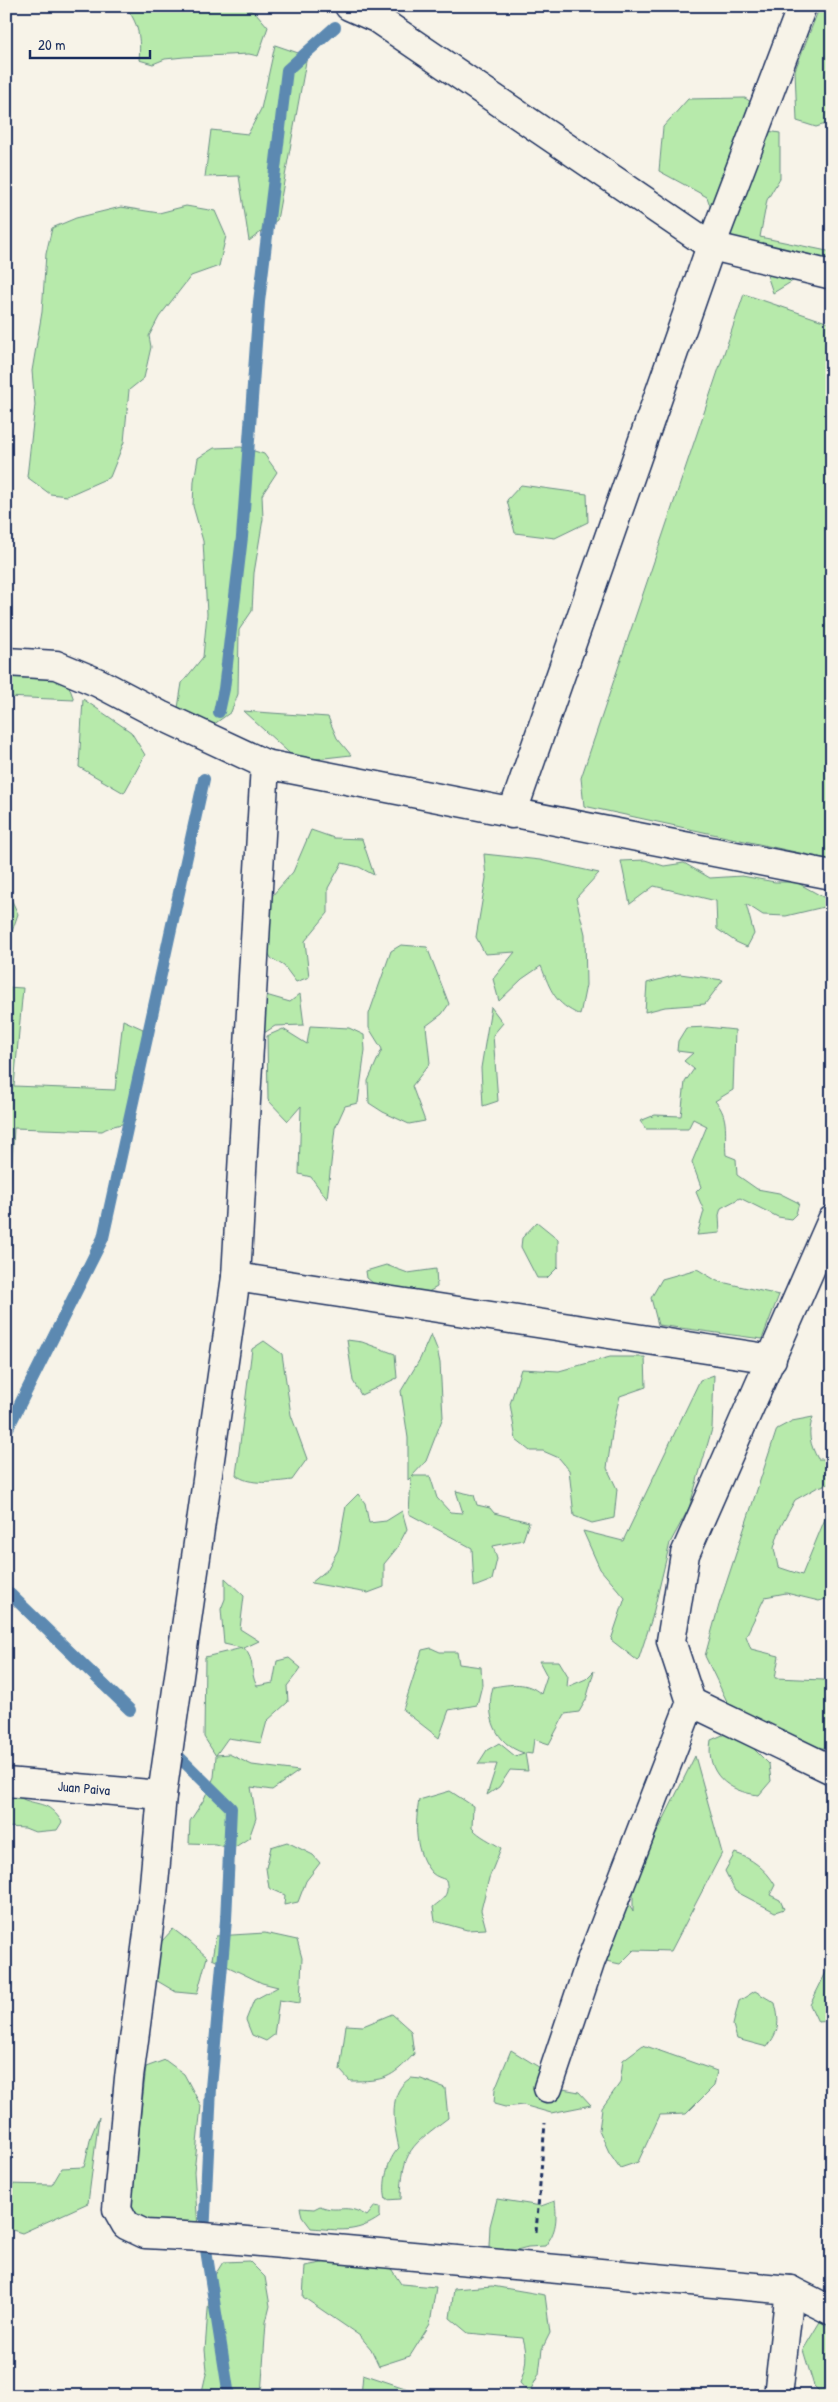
<svg xmlns="http://www.w3.org/2000/svg" width="838" height="2402" viewBox="0 0 838 2402" font-family="'Patrick Hand',sans-serif">
	<rect width="100%" height="100%" fill="#f7f3e8"/>
	<filter id="ink" filterUnits="userSpaceOnUse"><feTurbulence type="fractalNoise" baseFrequency=".02" numOctaves="2"/><feDisplacementMap in="SourceGraphic" scale="10" xChannelSelector="R" yChannelSelector="G"/><feConvolveMatrix kernelMatrix="1 2 1 2 8 2 1 2 1" color-interpolation-filters="sRGB"/></filter>
	<g filter="url(#ink)">
		<g fill="#b7eaab" stroke="#698c84">
			<path d="M124,6H240L256,13L268,27L258,56L249,54L184,57L165,59L153,64L139,60C141,40 139,21 124,6Z"/>
			<path d="M820,6H832V122L816,127L797,121L795,70Z"/>
			<path d="M275,45L307,56L277,220L249,241L239,176L205,177L211,130L248,134L261,109Z"/>
			<path d="M745,98L763,110L756,129L780,133V178L767,200L760,237L832,252V281L796,279L773,293L764,266L718,228L707,197L659,171L663,127L688,99Z"/>
			<path d="M186,206L215,211L226,236L219,266L191,276L159,317L149,336L151,347L144,378L129,390L124,442L110,477L67,496L50,494L27,477L35,405L32,371L42,312L46,254L52,228L76,218L121,207L159,213Z"/>
			<path d="M744,294L832,324V860L584,806L581,778Z"/>
			<path d="M241,447L264,454L277,472L262,495L263,519L254,573L252,611L239,630L238,694L231,712L206,730L183,726L178,708L182,683L203,657L207,614L203,541L193,506L194,481L198,458L214,448Z"/>
			<path d="M521,485L587,494L588,522L555,538L515,533L507,500Z"/>
			<path d="M6,672L66,678L74,700L6,697Z"/>
			<path d="M83,699L131,732L145,755L124,793L79,767Z"/>
			<path d="M243,711L328,717L337,738L351,755L298,761Z"/>
			<path d="M311,830L334,838L362,839L374,875L359,867L342,863L328,888V913L305,941L309,977L296,982L284,966L271,958L261,939L259,921L271,897L293,872Z"/>
			<path d="M484,854L540,860L599,873L576,898L585,934L586,985L580,1015C554,1003 551,991 541,966L522,979L499,1001L493,979L515,952L485,954L476,937L486,878Z"/>
			<path d="M645,860L664,866L684,863L710,878L742,876L775,882H796L832,902V905L786,916L763,915L746,904L754,934L747,947L736,942L717,929L716,901L654,886L630,904L621,861Z"/>
			<path d="M6,888L18,914L6,949Z"/>
			<path d="M401,945L427,947L449,1004L442,1014L426,1026L430,1063L412,1086L425,1121L409,1124L383,1112L369,1103L368,1081L382,1049L369,1028V1014L391,951Z"/>
			<path d="M680,974L723,980L705,1004L665,1007L645,1012L647,983Z"/>
			<path d="M6,987L23,988L14,1086L115,1090L123,1020L143,1029L135,1121C124,1124 112,1125 102,1131L14,1128L10,1199H6Z"/>
			<path d="M259,993L290,1002L300,994L304,1025L275,1026L250,1042Z"/>
			<path d="M491,1007L503,1023L493,1035L498,1101L483,1106L481,1068Z"/>
			<path d="M310,1026L349,1028L364,1035L365,1050L358,1103L345,1106L335,1128L327,1199L311,1177L299,1174L301,1106L288,1121L268,1100L267,1036L283,1029L307,1044Z"/>
			<path d="M707,1027L735,1030L733,1090L715,1101C730,1117 724,1135 726,1155L736,1159L737,1175L757,1189L779,1193L799,1203L796,1214L791,1219L778,1217L740,1198L721,1208L719,1215L720,1233L697,1235L704,1211L696,1192L701,1187L692,1162L707,1126L693,1119L688,1129H646L640,1121L655,1115L681,1116L685,1082L694,1069L684,1061L693,1053L677,1051L678,1041L686,1028Z"/>
			<path d="M537,1222L558,1239V1267L547,1278H537L521,1247L522,1238Z"/>
			<path d="M386,1265L408,1273L436,1269L437,1287L414,1300L385,1293L367,1278L366,1271Z"/>
			<path d="M697,1269L717,1281L779,1295L762,1339L658,1325L651,1298L662,1279Z"/>
			<path d="M431,1334L437,1349L440,1363L443,1417L426,1461L412,1476H430L437,1498L450,1512L463,1513L456,1491L474,1495L477,1505L490,1508L494,1513L529,1522L523,1540L493,1546L497,1559L492,1580L474,1587L472,1548L409,1514L411,1477L408,1480V1438L401,1391L420,1359Z"/>
			<path d="M347,1340L362,1342L395,1354L397,1378L361,1395L353,1381Z"/>
			<path d="M264,1341L282,1354L291,1415L307,1459L292,1480C274,1482 250,1486 236,1475L252,1349Z"/>
			<path d="M610,1357H645L646,1387L620,1396L614,1420L607,1468L617,1489L614,1518L592,1523L574,1516L569,1470L559,1458L543,1451H530L516,1440L510,1404L521,1369L559,1371Z"/>
			<path d="M714,1375L712,1429L689,1508L670,1543L652,1618L638,1661L611,1640L625,1598L600,1569L583,1531L623,1541L700,1380Z"/>
			<path d="M813,1417C807,1433 810,1445 818,1459H832V1483L818,1487L795,1500L780,1528L774,1548L778,1567L802,1575L827,1514L832,1508V1597L819,1601L786,1593L765,1597L746,1636L751,1649L779,1656L775,1678L824,1680L832,1692V1748H816L735,1718L705,1656L719,1605L777,1429L792,1421Z"/>
			<path d="M358,1494L365,1503L369,1523L386,1521L402,1511L407,1529L397,1548L384,1564V1587L368,1593L311,1583L327,1570L338,1550L346,1506Z"/>
			<path d="M225,1578L244,1596L240,1629L259,1641L244,1648C256,1661 249,1672 257,1686L273,1683L277,1661L289,1658L301,1668L287,1686L288,1702L267,1721L261,1743L228,1738L216,1755L229,1754L252,1765L299,1771L272,1790L251,1787L256,1818L249,1838L232,1849L215,1844L189,1843L190,1821L203,1801L214,1777L216,1756L204,1737L205,1657L242,1648L224,1644L221,1609L225,1599Z"/>
			<path d="M431,1648L440,1652H457L459,1664L481,1667L482,1685L477,1705L449,1710L439,1738L403,1710L422,1650Z"/>
			<path d="M539,1661H559L568,1676L567,1687L586,1679L594,1671L586,1700L579,1712L565,1714L549,1744L534,1739L532,1754L525,1753L528,1771L510,1770L499,1787L487,1795L497,1764H478L487,1750L499,1743L515,1756L524,1753C495,1744 485,1715 493,1687C511,1684 527,1681 541,1694L547,1676Z"/>
			<path d="M725,1734L742,1737L769,1764L771,1781L759,1795C728,1792 705,1773 711,1740Z"/>
			<path d="M695,1756L722,1853L671,1951L634,1950L620,1964L601,1960L628,1901L633,1912V1881Z"/>
			<path d="M6,1791C13,1792 18,1797 25,1800C44,1806 49,1803 62,1822L57,1830L35,1832L25,1828L6,1827Z"/>
			<path d="M450,1791L473,1806L472,1828C480,1837 491,1841 501,1848L489,1878L481,1910L486,1929L467,1930L435,1921L433,1907C443,1899 450,1895 446,1880C442,1878 436,1877 432,1873C414,1853 415,1824 419,1800Z"/>
			<path d="M287,1842L313,1855L320,1863L306,1881L298,1902L284,1905L285,1895L269,1888L266,1868L271,1847Z"/>
			<path d="M735,1853C751,1858 766,1869 775,1885L770,1895L780,1900L784,1909L775,1912L735,1891L725,1871Z"/>
			<path d="M173,1929L189,1941L207,1957L197,1994L176,1992L154,1979L150,1954Z"/>
			<path d="M265,1933L297,1940L302,1958L300,2003L279,2000L274,2035L266,2041L252,2035L246,2020L254,2000L278,1987L262,1983L212,1959L216,1936Z"/>
			<path d="M832,1960V2021L818,2022L810,2005Z"/>
			<path d="M755,1991L775,2003C780,2023 779,2031 767,2047L737,2039L733,2025L739,2001Z"/>
			<path d="M392,2014L411,2031L414,2054C391,2079 384,2081 350,2081L340,2070L346,2025L363,2026Z"/>
			<path d="M643,2045L717,2071L714,2086L686,2114L660,2115L638,2162L620,2168L609,2152L599,2130L602,2108L620,2083L623,2060Z"/>
			<path d="M511,2050L542,2069L555,2084L563,2089L579,2092L591,2105L551,2113L523,2105L505,2107L494,2104L495,2089Z"/>
			<path d="M165,2060L184,2074L201,2106L194,2172L198,2228L128,2230L146,2067Z"/>
			<path d="M411,2078L421,2079L445,2088L448,2118C411,2146 402,2150 401,2199L386,2200C382,2185 387,2159 399,2148C394,2125 387,2091 411,2078Z"/>
			<path d="M99,2117L88,2203L22,2233L6,2228V2184L52,2185L62,2168L84,2167L91,2136Z"/>
			<path d="M497,2199L541,2206L555,2201C557,2219 557,2231 545,2246L528,2247L501,2254L489,2246L490,2226Z"/>
			<path d="M320,2206C339,2214 345,2202 367,2216L375,2206L380,2207V2217C356,2234 339,2230 311,2228L302,2216L300,2208L314,2209Z"/>
			<path d="M349,2258L390,2267L401,2284L436,2287L430,2324L410,2356L379,2366L371,2349L360,2336L303,2297L305,2266Z"/>
			<path d="M249,2261L265,2277L270,2306L266,2322L261,2396H201L207,2370L205,2350L210,2283L223,2262Z"/>
			<path d="M492,2286L545,2295L550,2333L542,2349L539,2374L529,2393L520,2383C526,2367 528,2355 523,2338L468,2333L450,2318L454,2289Z"/>
			<path d="M821,2320L832,2326V2396H824L814,2386L803,2350Z"/>
			<path d="M363,2374L411,2390L410,2396H361Z"/>
		</g>
		<g fill="none" stroke-linecap="round" stroke-linejoin="round">
			<g stroke="#5c89b1" stroke-width="12">
				<path d="M219,712L224,689L242,537L259,302L287,70L335,27"/>
				<path d="M6,1432L103,1238L204,779"/>
				<path d="M6,1590L130,1710"/>
				<path d="M169,1747L231,1808L226,1920L211,2088L204,2237L229,2396"/>
			</g>
			<defs>
				<g id="minor">
					<path d="M349,6L376,18L711,246L832,275"/>
					<path d="M6,662L56,665L99,683L160,715L265,764L832,875"/>
					<path d="M265,764L236,1277L162,1795L153,1895L129,2078L117,2209L126,2225L145,2234L204,2237L790,2290L778,2396"/>
					<path d="M512,814L711,246L802,6"/>
					<path d="M236,1277L772,1359"/>
					<path d="M691,1702L832,1770"/>
					<path d="M6,1782L162,1795"/>
					<path d="M548,2088L590,1963L691,1702L671,1641L685,1554L832,1220"/>
					<path d="M790,2290L832,2311"/>
				</g>
			</defs>
			<use href="#minor" stroke="#1b2f5e" stroke-width="31"/>
			<path stroke="#1b2f5e" stroke-width="3" stroke-dasharray="5 4" stroke-linecap="butt" d="M536,2232L545,2123"/>
			<use href="#minor" stroke="#f7f3e8" stroke-width="28"/>
		</g>
	</g>
	<g text-anchor="middle" stroke-width="4" stroke-linejoin="round" paint-order="stroke">
		<g font-size="14" fill="#1b2f5e" stroke="#f7f3e8">
			<text transform="translate(84 1788) rotate(5)" y="5">Juan Paiva</text>
		</g>
	</g>
	<rect width="838" height="2402" fill="none" stroke="#f7f3e8" stroke-width="25"/>
	<rect x="12" y="12" width="813" height="2377" fill="none" stroke="#1b2f5e" stroke-width="2" filter="url(#ink)"/>
	<path d="M30 50v8h120v-8" fill="none" stroke="#1b2f5e" stroke-width="2.5"/>
	<text x="38" y="50" font-size="15" fill="#1b2f5e" stroke="#f7f3e8" stroke-width="4" paint-order="stroke">20 m</text>
</svg>
